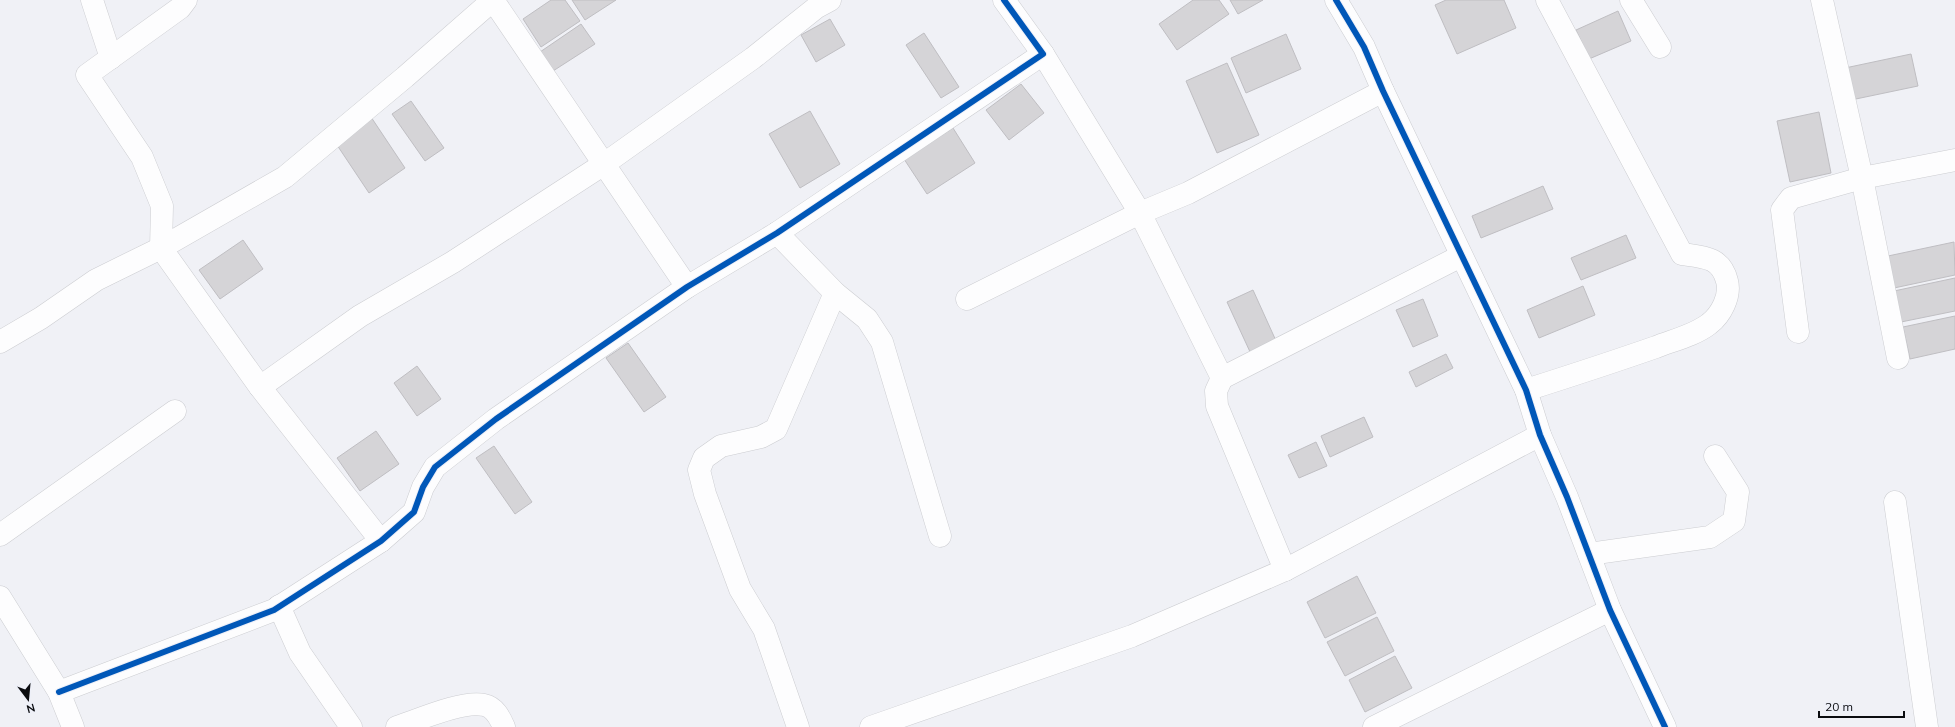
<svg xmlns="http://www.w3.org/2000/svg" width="1955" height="727" viewBox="0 0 1955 727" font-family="Mulish,sans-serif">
	<rect width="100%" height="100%" fill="#f0f1f6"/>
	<g fill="#d5d4d7" stroke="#bfbec2">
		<path d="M551,0H565L580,21L541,47L523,19Z"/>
		<path d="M572,0H616L585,20Z"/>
		<path d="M1193,0H1219L1229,14L1177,50L1159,24Z"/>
		<path d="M1230,0H1263L1238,14Z"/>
		<path d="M1446,0H1504L1516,28L1457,54L1435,5Z"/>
		<path d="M1618,11L1631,41L1589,59L1576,30Z"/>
		<path d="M830,19L845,45L816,62L801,35Z"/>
		<path d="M581,24L595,44L553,71L540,52Z"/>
		<path d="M924,33L959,87L941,98L906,45Z"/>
		<path d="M1286,34L1301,69L1246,93L1231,58Z"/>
		<path d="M1911,54L1918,86L1851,100L1845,68Z"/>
		<path d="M1227,63L1259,135L1217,153L1186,81Z"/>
		<path d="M1021,84L1044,113L1009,140L986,110Z"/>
		<path d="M411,101L444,148L425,161L392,114Z"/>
		<path d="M810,111L840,164L800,188L769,134Z"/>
		<path d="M1819,112L1831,173L1790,182L1777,121Z"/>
		<path d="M369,114L405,168L369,193L333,139Z"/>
		<path d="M953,128L975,163L927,194L904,159Z"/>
		<path d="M1543,186L1553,209L1481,238L1472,216Z"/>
		<path d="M1626,235L1636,258L1581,280L1571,258Z"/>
		<path d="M243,240L263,269L220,299L199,270Z"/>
		<path d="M1954,242L1955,275L1894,288L1888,256Z"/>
		<path d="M1955,278V311L1901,322L1894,291Z"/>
		<path d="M1583,286L1595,315L1539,338L1527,310Z"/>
		<path d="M1253,290L1277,343L1251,354L1227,302Z"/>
		<path d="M1423,299L1438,336L1413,347L1396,310Z"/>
		<path d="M1955,316V349L1910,359L1903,327Z"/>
		<path d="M628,343L666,397L644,412L606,358Z"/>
		<path d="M1446,354L1453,368L1416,387L1409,372Z"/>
		<path d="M417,366L441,399L417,416L394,383Z"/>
		<path d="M1364,417L1373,437L1330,457L1321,436Z"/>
		<path d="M376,431L399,464L360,491L337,458Z"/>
		<path d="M1316,442L1327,466L1299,478L1288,455Z"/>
		<path d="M494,446L532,502L515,514L476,458Z"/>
		<path d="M1357,576L1376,613L1325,638L1307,602Z"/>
		<path d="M1377,617L1394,651L1345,676L1327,642Z"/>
		<path d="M1395,656L1412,688L1365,712L1349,680Z"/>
	</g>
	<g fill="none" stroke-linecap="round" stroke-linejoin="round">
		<defs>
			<g id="minor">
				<path d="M92,0L111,58"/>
				<path d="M186,0L180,8L87,75L142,157L162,206L161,248L260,387L381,541"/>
				<path d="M493,0L687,287"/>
				<path d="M1336,0L1364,47L1383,91L1526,390L1540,435L1567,497L1610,610L1665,727"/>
				<path d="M1631,0L1660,47"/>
				<path d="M1822,0L1862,178L1898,358"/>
				<path d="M1043,54L1140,213L1222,378"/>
				<path d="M777,233L835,293L776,429L761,437L721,446L704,458L699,470L705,494L740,589L764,629L798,727"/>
				<path d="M835,293L867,319L882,342L940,536"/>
				<path d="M967,299L1140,213L1188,193L1383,91"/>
				<path d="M1798,332L1782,210L1791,198L1862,178L1955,160"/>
				<path d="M0,342L41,318L96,280L161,248L285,177L405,77L493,0"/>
				<path d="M260,387L360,316L453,262L604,164L753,58L817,7L830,0"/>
				<path d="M1526,390C1570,376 1613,362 1656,347C1674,340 1695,335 1709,324C1721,315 1731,296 1727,281C1721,257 1704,257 1682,254L1547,0"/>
				<path d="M1895,502L1927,727"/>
				<path d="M0,535L175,411"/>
				<path d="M1589,554L1710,537L1734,521L1738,492L1715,456"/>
				<path d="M1285,570L1217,406L1216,391L1222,378L1461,256"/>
				<path d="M0,597L59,692L73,727"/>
				<path d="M279,606L300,653L351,727"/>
				<path d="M59,692L274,610L381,541L414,512L423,487L435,467L496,419L687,287L777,233L1043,54L1004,0"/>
				<path d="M397,727C418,720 463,700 484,705C495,707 500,718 504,727"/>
				<path d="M871,727L1132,636L1285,570L1540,435"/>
				<path d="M1374,727L1610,610"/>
			</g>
		</defs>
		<use href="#minor" stroke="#cccdd1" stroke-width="23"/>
		<use href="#minor" stroke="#fdfdfe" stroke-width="22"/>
		<defs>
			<g id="cycleway">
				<path d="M1336,0L1364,47L1383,91L1526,390L1540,435L1567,497L1610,610L1665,727"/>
				<path d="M59,692L274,610L381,541L414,512L423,487L435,467L496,419L687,287L777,233L1043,54L1004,0"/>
			</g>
		</defs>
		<use href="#cycleway" stroke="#eef0f8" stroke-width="8"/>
		<use href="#cycleway" stroke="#0057b8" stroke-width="6"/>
	</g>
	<g transform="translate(28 699) rotate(164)" stroke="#eef0f8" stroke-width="3" paint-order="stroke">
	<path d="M0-3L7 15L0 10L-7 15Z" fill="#0b0c0f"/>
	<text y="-6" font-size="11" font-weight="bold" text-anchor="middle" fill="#0b0c0f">N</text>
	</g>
	<path d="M1819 711v6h85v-6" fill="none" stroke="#0b0c0f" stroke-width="2"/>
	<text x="1825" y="711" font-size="12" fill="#0b0c0f" stroke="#eef0f8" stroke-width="3" paint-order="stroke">20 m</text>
</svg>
